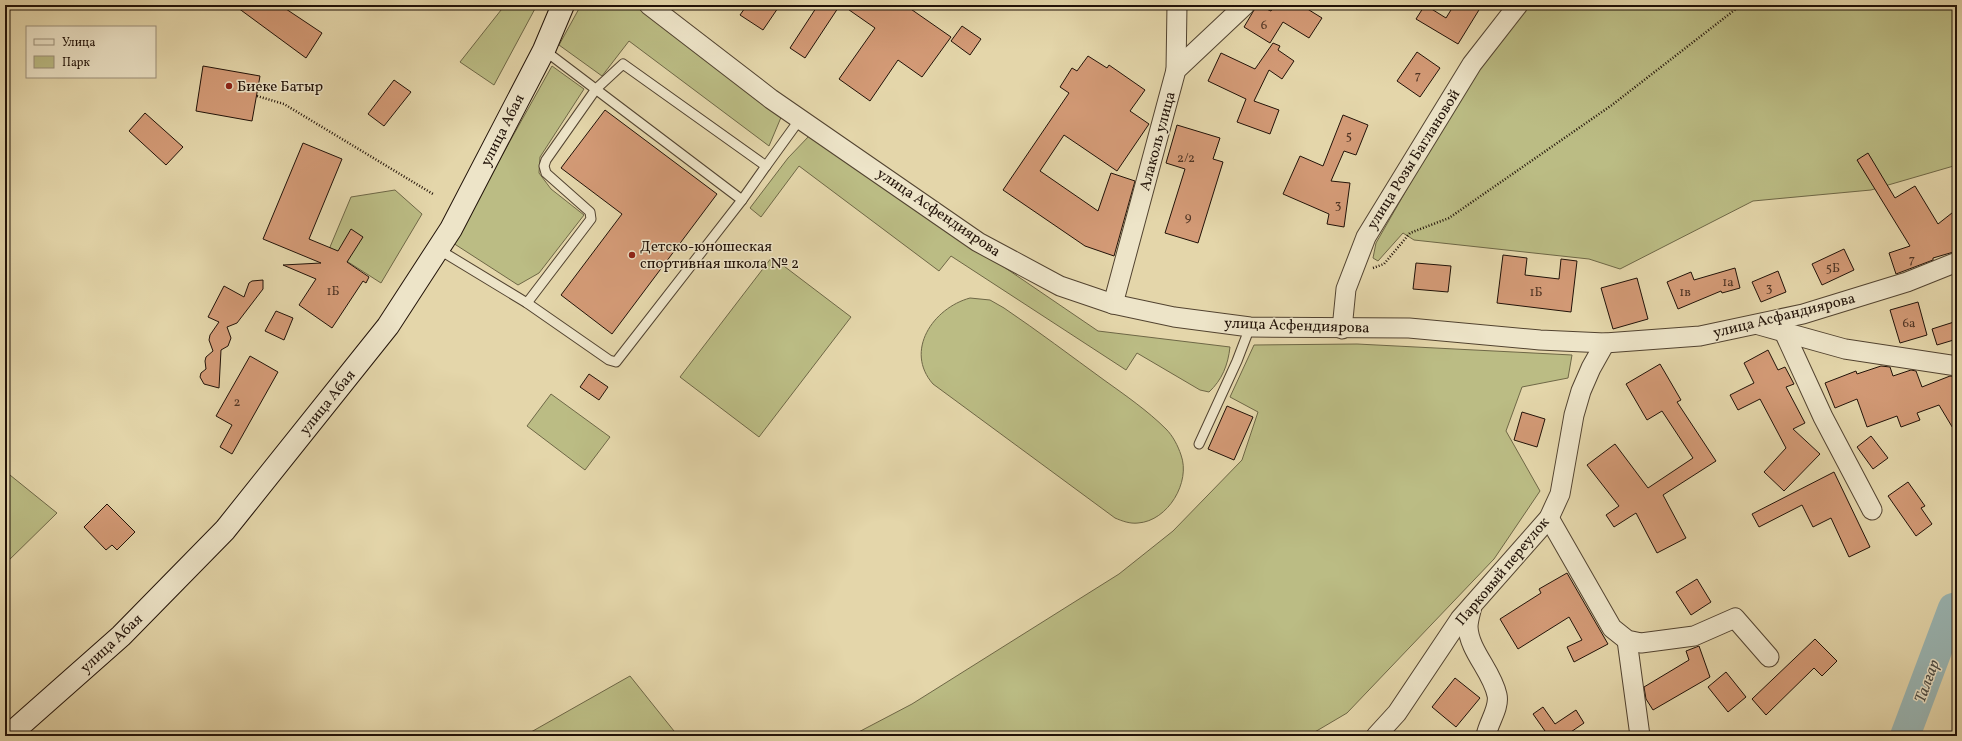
<svg xmlns="http://www.w3.org/2000/svg" width="1962" height="741" viewBox="0 0 1962 741" font-family="Vollkorn,serif">
	<rect width="100%" height="100%" fill="#e4d6aa"/>
	<filter id="stains"><feTurbulence type="fractalNoise" baseFrequency=".005" numOctaves="4"/><feColorMatrix values="0 0 0 0 .2 0 0 0 0 .09 0 0 0 0 .02 0 0 0 .5 -.17"/></filter>
	<radialGradient id="worn" r=".72"><stop offset=".6" stop-color="#630" stop-opacity="0"/><stop offset="1" stop-color="#630" stop-opacity=".3"/></radialGradient>
	<g fill="#bbbc84" stroke="#6e6746">
		<path d="M505,5H537L494,85L460,62Z"/>
		<path d="M581,5H641L782,115L769,146L629,41L602,76L559,45Z"/>
		<path d="M1521,5H1957V165L1871,190L1753,201L1620,269L1589,259L1414,240L1403,233L1378,261L1373,258L1376,243L1485,53Z"/>
		<path d="M552,66L584,89L540,157L539,173L551,189L584,215L539,273L518,285L453,243Z"/>
		<path d="M810,135L1098,331L1230,347C1228,365 1222,380 1209,392L1200,390L1137,353L1126,370L951,256L939,271L799,166L761,217L750,208L788,158Z"/>
		<path d="M395,190L422,214L381,283L334,253L330,247L351,197Z"/>
		<path d="M772,257L851,317L759,437L680,377Z"/>
		<path d="M970,298L990,300L1004,308C1038,331 1071,356 1104,380C1125,395 1148,411 1166,429C1173,436 1178,446 1181,455C1191,482 1168,521 1138,523C1130,524 1122,521 1115,518L933,384C904,351 933,308 970,298Z"/>
		<path d="M1357,344L1572,355L1568,378L1522,387L1506,431L1540,491L1494,559L1347,713L1308,736H851L912,704L1119,574L1173,531L1242,460L1258,412L1230,397L1254,345Z"/>
		<path d="M551,394L610,437L585,470L527,426Z"/>
		<path d="M5,471L57,513L5,564Z"/>
		<path d="M630,676L678,736H524Z"/>
	</g>
	<g fill="none" stroke-linecap="round" stroke-linejoin="round">
		<path stroke="#9ab6b4" stroke-width="30" d="M1905,736L1953,608L1957,607"/>
	</g>
	<g fill="#d39a76" stroke="#211208">
		<path d="M234,5H280L322,33L306,58Z"/>
		<path d="M747,5H780L763,30L740,15Z"/>
		<path d="M818,5H840L805,58L790,48Z"/>
		<path d="M842,5H905L951,37L922,77L898,60L870,101L839,79L875,28Z"/>
		<path d="M1257,5L1271,11L1275,5H1301L1322,18L1309,38L1283,22L1270,43L1244,27Z"/>
		<path d="M1425,5L1446,18L1454,5H1482L1458,44L1416,19Z"/>
		<path d="M962,26L981,39L970,55L951,41Z"/>
		<path d="M1273,43L1280,46L1278,50L1294,61L1282,79L1269,70L1254,101L1279,110L1270,134L1237,122L1246,99L1208,81L1221,53L1255,69Z"/>
		<path d="M1417,52L1440,68L1420,97L1397,81Z"/>
		<path d="M1088,56L1107,68L1109,65L1145,90L1130,111L1149,124L1117,171L1064,135L1040,171L1098,211L1111,173L1135,181L1114,256L1085,246L1003,190L1069,93L1060,87L1072,68L1077,71Z"/>
		<path d="M203,66L260,76L252,121L196,111Z"/>
		<path d="M394,80L411,92L384,126L368,114Z"/>
		<path d="M605,110L717,194L612,334L561,295L622,214L561,168Z"/>
		<path d="M145,113L183,147L166,165L129,131Z"/>
		<path d="M1343,115L1368,125L1356,155L1344,151L1331,181L1350,183L1344,227L1327,224L1329,214L1283,194L1300,156L1323,166Z"/>
		<path d="M1177,125L1220,138L1213,159L1223,162L1198,243L1165,233L1185,169L1166,163Z"/>
		<path d="M303,143L342,159L309,239L338,251L351,229L363,237L347,262L369,277L366,283L363,281L332,328L299,305L316,279L283,265L321,263L263,239Z"/>
		<path d="M1868,153L1895,198L1915,186L1938,224L1957,209V251L1933,258V260L1896,274L1889,253L1910,246L1857,160Z"/>
		<path d="M1844,249L1854,270L1822,285L1812,264Z"/>
		<path d="M1503,255L1527,258L1525,275L1559,279L1561,259L1577,261L1571,312L1497,303Z"/>
		<path d="M1416,263L1451,266L1448,292L1413,289Z"/>
		<path d="M1735,268L1740,288L1722,293L1721,291L1678,309L1667,282L1691,272L1694,280Z"/>
		<path d="M1778,271L1786,292L1761,302L1752,282Z"/>
		<path d="M1637,278L1648,319L1613,329L1601,288Z"/>
		<path d="M263,280V289L237,323L227,327L231,338L228,346L221,350L219,388L204,384L200,377L201,373L206,369L205,361L206,357L213,351L209,340L210,335L219,322L208,317L224,286L244,297L249,283L252,281Z"/>
		<path d="M1918,302L1927,335L1900,343L1890,310Z"/>
		<path d="M276,311L293,318L284,340L265,331Z"/>
		<path d="M1957,321V339L1937,345L1932,329Z"/>
		<path d="M1768,350L1778,370L1785,367L1794,384L1786,387L1805,423L1793,429L1820,454L1784,491L1764,472L1786,448L1760,399L1738,410L1730,395L1754,383L1744,363Z"/>
		<path d="M250,356L278,372L232,454L220,447L232,425L216,416Z"/>
		<path d="M1660,364L1681,400L1677,402L1716,461L1663,495L1686,538L1657,553L1636,513L1614,527L1606,515L1619,506L1587,465L1615,444L1648,488L1693,458L1662,411L1647,420L1626,384Z"/>
		<path d="M1881,366L1890,367L1893,376L1911,370L1916,371L1922,387L1950,376L1957,377V435L1939,405L1917,413L1920,420L1901,427L1897,416L1867,427L1857,399L1835,408L1825,383L1856,371L1857,374Z"/>
		<path d="M589,374L608,387L599,400L580,387Z"/>
		<path d="M1227,406L1253,417L1234,460L1208,449Z"/>
		<path d="M1522,412L1545,419L1537,447L1514,440Z"/>
		<path d="M1871,436L1888,458L1873,469L1857,447Z"/>
		<path d="M1834,472L1870,547L1849,557L1831,518L1813,527L1802,505L1759,527L1752,514Z"/>
		<path d="M1908,482L1925,506L1921,508L1932,524L1916,536L1888,496Z"/>
		<path d="M107,504L135,532L117,550L112,545L106,550L84,527Z"/>
		<path d="M1567,573L1608,644L1574,662L1567,647L1582,640L1569,617L1518,649L1500,619L1541,593L1539,589Z"/>
		<path d="M1697,579L1711,602L1691,615L1676,592Z"/>
		<path d="M1815,639L1837,661L1822,676L1814,668L1766,715L1752,699Z"/>
		<path d="M1699,646L1710,677L1653,710L1646,699L1644,687L1689,660L1686,651Z"/>
		<path d="M1726,672L1746,697L1728,712L1708,687Z"/>
		<path d="M1455,678L1480,698L1456,727L1432,707Z"/>
		<path d="M1543,707L1555,724L1576,710L1584,723L1565,736H1538L1545,731L1533,714Z"/>
	</g>
	<g fill="none" stroke-linecap="round" stroke-linejoin="round">
		<defs>
			<g id="lane">
				<path d="M766,166L800,119"/>
				<path d="M438,249L527,303L609,360L616,362L742,200L544,50"/>
				<path d="M527,303L591,219L590,212L546,173L544,166L546,160L596,89L623,64L766,166L742,200"/>
				<path d="M1199,444L1237,361L1250,327"/>
			</g>
			<g id="street">
				<path d="M649,5L771,99L978,242L1060,286L1113,304L1174,317L1250,327L1409,328L1540,340L1605,343L1700,336L1803,314L1907,282L1957,262"/>
				<path d="M1176,70L1177,5"/>
				<path d="M1113,304L1176,70L1245,5"/>
				<path d="M1759,325L1845,349L1957,366"/>
				<path d="M1342,329L1346,289L1366,237L1472,64L1518,5"/>
				<path d="M1784,332L1823,417L1872,510"/>
				<path d="M1549,518L1612,628L1627,640L1641,643L1694,636L1735,618L1769,657"/>
				<path d="M1472,606C1471,612 1468,620 1468,627C1469,651 1492,671 1497,695C1500,708 1488,723 1486,736"/>
				<path d="M1627,640L1640,736"/>
				<path d="M1376,736L1397,713L1460,619L1549,518L1560,494L1574,415L1581,391L1591,368L1605,343"/>
			</g>
			<path id="secondary" d="M8,736L121,636L225,530L388,326L451,229L544,50L563,5"/>
		</defs>
		<use href="#lane" stroke="#524330" stroke-width="11"/>
		<use href="#street" stroke="#524330" stroke-width="21"/>
		<use href="#secondary" stroke="#211208" stroke-width="24"/>
		<g stroke="#211208" stroke-width="2.5" stroke-dasharray="1 2" stroke-linecap="butt">
			<path d="M257,96L284,104L433,194"/>
			<path d="M1373,268L1384,264L1410,233L1449,218L1612,105L1741,5"/>
		</g>
		<use href="#lane" stroke="#ede4c8" stroke-width="9"/>
		<use href="#street" stroke="#ede4c8" stroke-width="19"/>
		<use href="#secondary" stroke="#ede4c8" stroke-width="22"/>
	</g>
	<g fill="#8f2418" stroke="#ede4c8" stroke-width="1.5">
		<circle cx="229" cy="86" r="4"/>
		<circle cx="632" cy="255" r="4"/>
	</g>
	<g text-anchor="middle" stroke-width="3" stroke-linejoin="round" paint-order="stroke">
		<g font-size="13" fill="#4e3424">
			<text x="1264" y="29">6</text>
			<text x="1418" y="79">7</text>
			<text x="1349" y="140">5</text>
			<text x="1186" y="162">2/2</text>
			<text x="1338" y="209">3</text>
			<text x="1188" y="221">9</text>
			<text x="1912" y="263">7</text>
			<text x="1833" y="272">5Б</text>
			<text x="1728" y="286">1а</text>
			<text x="1769" y="292">3</text>
			<text x="333" y="295">1Б</text>
			<text x="1536" y="296">1Б</text>
			<text x="1685" y="296">1в</text>
			<text x="1909" y="327">6а</text>
			<text x="237" y="406">2</text>
		</g>
		<g font-size="15" fill="#211208" stroke="#ede4c8" text-anchor="start">
			<text x="237" y="91">Биеке Батыр</text>
			<text x="640" y="251">Детско-юношеская<tspan x="640" dy="17">спортивная школа № 2</tspan></text>
		</g>
		<g font-size="15" fill="#211208" stroke="#ede4c8">
			<text transform="translate(502 130) rotate(-63)" y="5">улица Абая</text>
			<text transform="translate(1157 141) rotate(-75)" y="5">Алаколь улица</text>
			<text transform="translate(1413 159) rotate(-58)" y="5">улица Розы Баглановой</text>
			<text transform="translate(939 212) rotate(34)" y="5">улица Асфендиярова</text>
			<text transform="translate(1784 315) rotate(-14)" y="5">улица Асфандиярова</text>
			<text transform="translate(1297 325) rotate(2)" y="5">улица Асфендиярова</text>
			<text transform="translate(327 402) rotate(-51)" y="5">улица Абая</text>
			<text transform="translate(1502 571) rotate(-50)" y="5">Парковый переулок</text>
			<text transform="translate(111 643) rotate(-43)" y="5">улица Абая</text>
		</g>
		<g font-size="16" font-style="italic" fill="#4b4b44" stroke="#ede4c8">
			<text transform="translate(1926 681) rotate(-70)" y="6">Талғар</text>
		</g>
	</g>
	<rect width="1962" height="741" fill="none" stroke="#e4d6aa" stroke-width="20"/>
	<rect x="6" y="6" width="1950" height="729" fill="none" stroke="#211208" stroke-width="2"/>
	<rect x="10" y="10" width="1942" height="721" fill="none" stroke="#211208"/>
	<rect x="26" y="26" width="130" height="52" fill="#ede4c8" stroke="#9b907b"/>
	<rect x="34" y="39" width="20" height="6" fill="#ede4c8" stroke="#9b907b"/>
	<text x="62" y="46" font-size="12" fill="#211208">Улица</text>
	<rect x="34" y="56" width="20" height="12" fill="#bbbc84" stroke="#9b907b"/>
	<text x="62" y="66" font-size="12" fill="#211208">Парк</text>
	<rect width="100%" height="100%" filter="url(#stains)"/>
	<rect width="100%" height="100%" fill="url(#worn)"/>
</svg>
